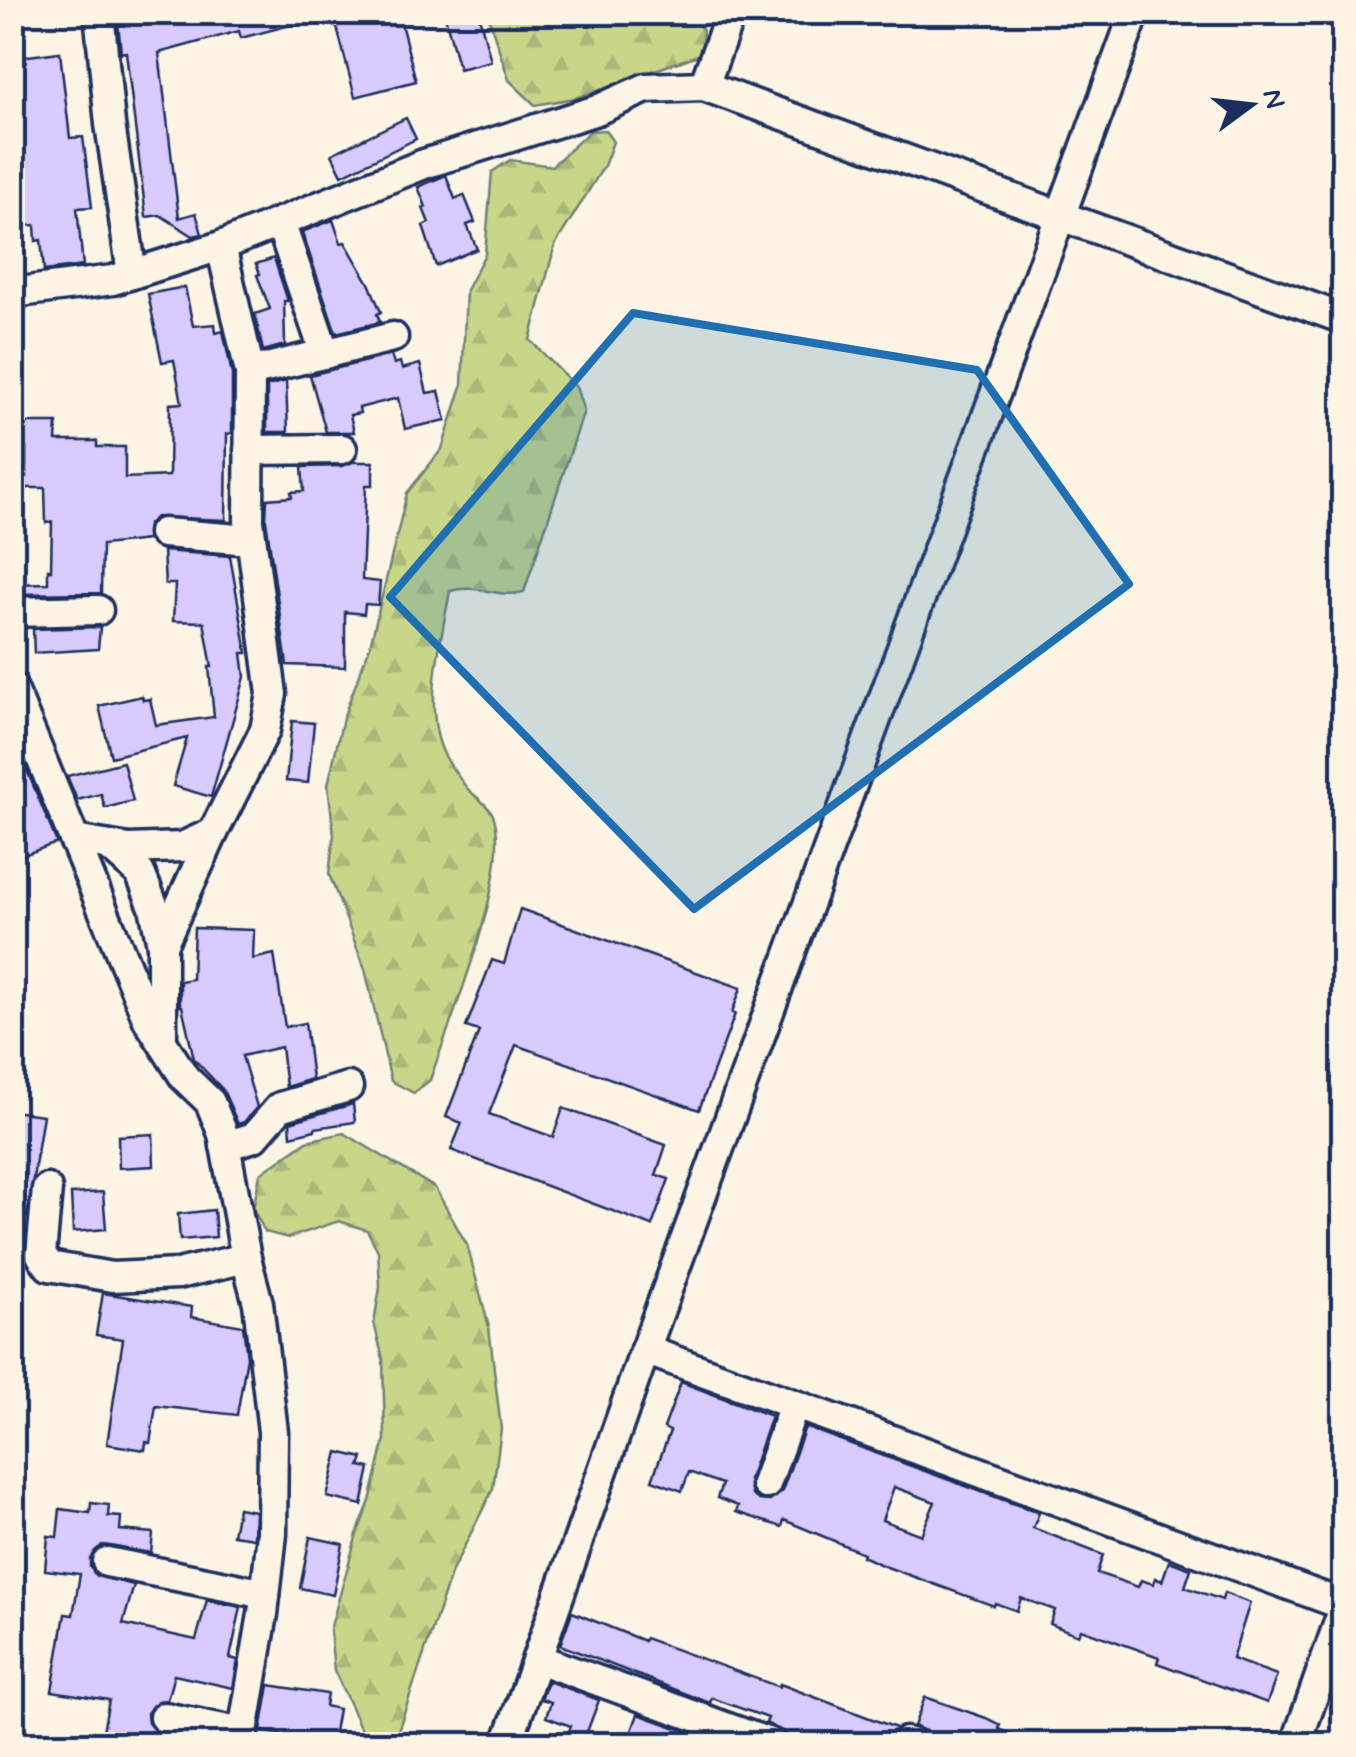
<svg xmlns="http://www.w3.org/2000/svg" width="1356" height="1757" viewBox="0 0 1356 1757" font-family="Mynerve,sans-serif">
	<defs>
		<pattern id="forest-firs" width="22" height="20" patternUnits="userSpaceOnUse" patternTransform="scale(2.5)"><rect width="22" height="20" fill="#c7d689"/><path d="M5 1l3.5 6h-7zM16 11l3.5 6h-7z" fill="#aab879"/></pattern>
	</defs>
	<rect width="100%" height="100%" fill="#fcf5e5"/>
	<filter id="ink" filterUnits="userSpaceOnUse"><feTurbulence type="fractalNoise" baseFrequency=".01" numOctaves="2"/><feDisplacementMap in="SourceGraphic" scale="20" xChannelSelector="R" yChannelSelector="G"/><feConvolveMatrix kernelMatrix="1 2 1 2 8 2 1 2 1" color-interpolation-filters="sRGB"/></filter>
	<g filter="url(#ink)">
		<g fill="url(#forest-firs)" stroke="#718274" stroke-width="2.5">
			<path d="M487,13H689L703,30L701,54L575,98L535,105L509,80Z"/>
			<path d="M605,130L613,142L604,166L555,245L530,340L576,387L584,411L524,592C497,599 480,583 450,591C442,637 421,712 445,756C451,767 459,778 467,788C474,796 489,805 493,815C514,868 449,1024 430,1080L414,1093L391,1081L365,969L329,874L334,835L328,785L343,718L370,646L407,493L442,449L462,386L466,290L485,254L492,172L510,160L552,166L590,131Z"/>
			<path d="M344,1133L435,1188L467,1245L489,1327L501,1429L493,1489L452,1571L398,1731L374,1740L360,1727L334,1670L330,1630L357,1534L370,1501L385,1439L383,1359L374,1323L380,1287L378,1251L367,1230L339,1221L288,1238L265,1232L253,1209L260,1174L307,1141Z"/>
		</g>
		<g fill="#d9cbfd" stroke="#1b2f5e" stroke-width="2.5" fill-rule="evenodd">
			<path d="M117,12H312L313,19L241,38L239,31L159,53L179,218L196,213L202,234L193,236L160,215L146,217L126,52L121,53Z"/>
			<path d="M333,12H398L416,81L355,97Z"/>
			<path d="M444,12H478L491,61L459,69Z"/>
			<path d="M60,52L70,138L83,137L92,207L77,208L83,266L44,271L41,240L36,241L35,225L12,227V58Z"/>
			<path d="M406,118L416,139L342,175L332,154Z"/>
			<path d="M446,175L455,199L464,195L475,222L467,225L477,249L436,266L423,226L429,223L423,208L426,207L418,187Z"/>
			<path d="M333,220L341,243L345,242L369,283L381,312L377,314L380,322L336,333L302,232Z"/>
			<path d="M274,258L288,301H284L285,345L263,351L255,314L270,309L257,275L260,274L256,264Z"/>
			<path d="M185,287L193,326L215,324L216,333L223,331L232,374V433L227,434L226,520L156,517L148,524L147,540L102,545L101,593L12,594V584L48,583V569L51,570L52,522L46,523L45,488H26V448H19V423H57L56,441H97V447H125V478L169,476L170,404L182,403L174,360L162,362L148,294Z"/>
			<path d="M391,355L394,364L400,362L402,369L420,364L427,393L439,391L446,420L405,429L398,398L359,408L360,413L350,415L354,432H326L310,375Z"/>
			<path d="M286,381L288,432H267V386Z"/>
			<path d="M353,462H373V485H366L362,580L380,582L378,605L365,604L364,614L345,612V667L287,665L266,520L267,499L292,497L291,492L304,491L302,467L342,466Z"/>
			<path d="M163,551L230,556L247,653H242L245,677L211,797L173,786L187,738L111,757L99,706L142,696L143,700L150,699L156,725L214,717L209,667H212L204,622L173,621L175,584H165Z"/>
			<path d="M100,627L98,649L34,653L33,629Z"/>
			<path d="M292,721L314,723L308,783L286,781Z"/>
			<path d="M12,734L57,843L12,859Z"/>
			<path d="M123,762L133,801L105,808L101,794L77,800L67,776Z"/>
			<path d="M520,909L741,988L732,1013L735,1014L699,1110L516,1045L489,1114L553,1137L563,1108L666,1145L656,1175L669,1179L652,1226L451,1150L462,1123L446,1117L479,1031L466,1027L492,960L504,964Z"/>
			<path d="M194,928L254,930L253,959L274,954L285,1027L305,1023L312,1079L286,1087L281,1047L242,1056L257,1107L244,1122L238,1124L223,1090L194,1059L182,1006H180V981L192,979Z"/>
			<path d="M353,1104L355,1122L315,1128V1130L291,1136L290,1122Z"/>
			<path d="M12,1111L43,1115L27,1217L12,1215Z"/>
			<path d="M153,1134L154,1166L119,1168L118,1136Z"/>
			<path d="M103,1192L106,1229L73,1232L71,1194Z"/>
			<path d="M214,1210L216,1237L180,1240L178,1214Z"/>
			<path d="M103,1293L192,1307L191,1317L243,1326L247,1357L237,1415L156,1406L150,1443L146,1442L145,1450L107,1444L123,1339L96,1335Z"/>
			<path d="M681,1382L771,1416L749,1479L752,1495L759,1500L770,1501L782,1491L805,1427L1039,1513L1033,1528L1103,1555L1097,1573L1138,1587L1141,1580L1153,1584L1155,1578L1162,1581L1169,1561L1191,1569L1185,1587L1222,1600L1224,1593L1250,1603L1232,1659L1277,1675L1267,1703L1157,1663L1159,1657L1081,1629L1078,1635L1050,1624L1055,1610L1021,1598L1017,1611L995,1603L994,1606L884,1566L862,1556L863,1553L784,1520L782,1527L736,1512L738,1506L717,1498L722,1484L689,1472L682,1491L652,1480L670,1431L664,1428ZM894,1487L935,1502L921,1535L882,1520Z"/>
			<path d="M338,1452L363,1458L360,1466L370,1468L362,1505L327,1497Z"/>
			<path d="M91,1503L109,1505L108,1516L121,1517L120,1530L153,1533L151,1553L102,1545L90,1558V1567L96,1576L134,1585L123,1624L196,1640L207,1600L241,1607L230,1658L238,1660L233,1688L174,1675L167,1700L158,1701L147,1713L148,1723L157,1732L155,1743L103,1731L109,1700L52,1691L65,1614L73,1615L80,1574L45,1570L48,1536L57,1537L60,1509L90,1513Z"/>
			<path d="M238,1508L255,1511L254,1538L233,1535Z"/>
			<path d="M310,1537L343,1544L333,1595L300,1588Z"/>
			<path d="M572,1612L644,1641L645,1638L779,1687L780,1684L896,1728L888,1744H789L786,1734L766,1723L768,1718L712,1698L710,1703L560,1645Z"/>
			<path d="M548,1681L599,1700L584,1740L568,1734L571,1726L546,1717L551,1702L541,1699Z"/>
			<path d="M269,1685L327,1694L325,1706L338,1709L332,1744L261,1731Z"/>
			<path d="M925,1697L986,1718L1000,1725L999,1729L1034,1744H944L931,1740L925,1731L914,1726Z"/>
			<path d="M638,1714L699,1736L696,1744H627Z"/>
		</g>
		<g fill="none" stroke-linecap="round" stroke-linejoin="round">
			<defs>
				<g id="minor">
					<path d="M99,12L110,124L132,274"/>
					<path d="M704,86L731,12"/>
					<path d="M280,222L325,354"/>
					<path d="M12,293L113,280L221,246L424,164L597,110L646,88L704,86L1344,319"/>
					<path d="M250,372L393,337"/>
					<path d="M249,450L342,449"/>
					<path d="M163,533L251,540"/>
					<path d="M12,612L98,610"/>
					<path d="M12,687L148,1020L185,1078L210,1102L223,1134L246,1258L258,1303L273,1432L272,1534L263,1614L241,1744"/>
					<path d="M74,840L129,849L182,847L213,833L265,730L272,694L249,521L250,372L221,246"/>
					<path d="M109,846L140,873L154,907L162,945"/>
					<path d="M162,1041V945L213,833"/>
					<path d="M225,1146L254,1137L280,1107L348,1087"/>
					<path d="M47,1189L41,1255L49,1266L112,1277L178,1274L246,1258"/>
					<path d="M645,1350L1344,1605"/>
					<path d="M766,1484L794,1405"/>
					<path d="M107,1562L265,1594"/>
					<path d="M538,1659L772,1744"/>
					<path d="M164,1717L243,1733"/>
					<path d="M507,1744L645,1350L1135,12"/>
					<path d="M905,1744L906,1742L914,1744"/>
					<path d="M1296,1744L1344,1608"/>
				</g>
			</defs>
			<use href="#minor" stroke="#1b2f5e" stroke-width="35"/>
			<use href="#minor" stroke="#fcf5e5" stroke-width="28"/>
		</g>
	</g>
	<path fill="#1f6fb2" fill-opacity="0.2" stroke="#1f6fb2" stroke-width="8" stroke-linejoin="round" d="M633,313L977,370L1129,584L694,909L390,597Z"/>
	<rect width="1356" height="1757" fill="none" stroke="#fcf5e5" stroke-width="50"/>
	<rect x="25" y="25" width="1306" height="1707" fill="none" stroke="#1b2f5e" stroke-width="4" filter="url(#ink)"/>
	<g transform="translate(1251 105) rotate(75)" stroke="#fcf5e5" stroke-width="8" paint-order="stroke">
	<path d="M0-8L18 38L0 25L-18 38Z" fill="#1b2f5e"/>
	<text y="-15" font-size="28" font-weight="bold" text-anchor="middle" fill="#1b2f5e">N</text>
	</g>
</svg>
